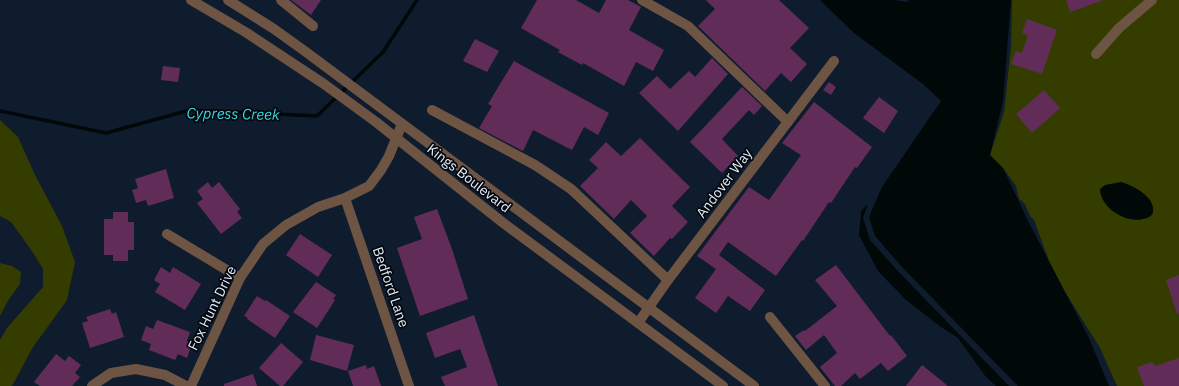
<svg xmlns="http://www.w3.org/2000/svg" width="1179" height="386" viewBox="0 0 1179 386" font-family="'IBM Plex Sans',sans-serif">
	<rect width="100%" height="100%" fill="#0f1c2e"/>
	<g fill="#343c00">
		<path d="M1012,0H1179V386H1117L1100,348L1065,292L1049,261L1034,220L1030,216L1025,204L1019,199L1016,186L1003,168L990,155L1004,112L1011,47Z"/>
		<path d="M0,120L18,137L35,175L62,226L75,262L67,300L33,347L12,386H0V340L7,328L43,287V269L32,251L11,222L0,216Z"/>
		<path d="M0,263L12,266L21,272L20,284L9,299L0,316Z"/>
	</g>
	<g fill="#000808">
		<path d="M820,0H895L907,2L909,0H1011L1003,101L990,155L1003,168L1028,221L1088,336L1109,386H1018L901,266L875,236L869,217L882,187L941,101L923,84L854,33Z"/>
		<path d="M1121,182C1132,185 1156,197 1153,212C1153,214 1150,217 1147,218C1129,225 1101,210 1100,189L1105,185Z"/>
		<path d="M868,204L863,218L870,240L896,269L1009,386H996L986,377L958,338L941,327L906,300L878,271L859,235L861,211Z"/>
	</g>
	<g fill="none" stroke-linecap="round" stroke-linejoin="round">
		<path stroke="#000808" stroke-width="3.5" d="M0,111L106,133L190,110L317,116L383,52L417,0"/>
	</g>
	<g fill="#612d58">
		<path d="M291,0H321L311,15Z"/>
		<path d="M537,0H576L599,13L606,0H628L641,7L629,30L664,50L653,71L636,62L624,86L583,63L582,65L558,52L560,50L521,28Z"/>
		<path d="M706,0H779L809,28L790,48L807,64L791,82L781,73L765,91L698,26L715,9Z"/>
		<path d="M1066,0H1101V1L1070,12Z"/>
		<path d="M1027,19L1057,30L1042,74L1011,64L1016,51L1022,53L1028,35L1022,33Z"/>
		<path d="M475,39L499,51L487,72L463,61Z"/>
		<path d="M712,58L728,74L678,131L639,93L657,76L670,89L689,71L695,77Z"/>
		<path d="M514,61L609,113L598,135L584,127L572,150L533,130L523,151L479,128L492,106L488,104Z"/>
		<path d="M163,66L180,68L178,82L161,80Z"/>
		<path d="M829,82L836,87L831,95L823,90Z"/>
		<path d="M742,87L762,106L754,115L749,110L722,139L738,156L722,173L690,142Z"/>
		<path d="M1044,90L1060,108L1032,133L1016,114Z"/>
		<path d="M879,97L898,111L884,133L863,118Z"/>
		<path d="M814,102L872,147L857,168L855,167L831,203L829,202L803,241L802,240L776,276L728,242L719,255L765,290L750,311L728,296L716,313L695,298L716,269L697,256L749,187L769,200L801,155L782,143Z"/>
		<path d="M640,138L690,187L672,206L688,222L672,239L670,238L654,256L630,233L647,216L631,200L614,219L580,186L598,168L589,160L606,142L621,156Z"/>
		<path d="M166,169L174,198L148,206L146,200L136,203L132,190L138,188L135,179Z"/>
		<path d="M208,182L212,188L219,182L240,209L237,212L242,218L221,234L197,203L203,199L197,191Z"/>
		<path d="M437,209L452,249L468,299L420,316L397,248L422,239L414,217Z"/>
		<path d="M113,212H128V222H134V250H128V261H113V255H104V219H113Z"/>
		<path d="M300,234L332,255L318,277L286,255Z"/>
		<path d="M836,265L890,336L891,335L907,356L888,371L881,363L860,379L855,373L841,386H835L820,367L837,353L824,335L806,350L795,336L804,330L805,331L837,306L815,280Z"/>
		<path d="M161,267L170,273L173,267L201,284L185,310L155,292L160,284L154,280Z"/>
		<path d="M1179,275V314H1177L1166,280Z"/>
		<path d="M316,282L336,295L333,299L335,300L317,328L293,312Z"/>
		<path d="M257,296L265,301L266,300L290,316L275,338L247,319L248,318L244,316Z"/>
		<path d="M110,309L112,314L116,312L124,337L90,348L82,323L88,321L86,317Z"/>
		<path d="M474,315L498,386H445L441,377L467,367L460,349L435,358L426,333Z"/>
		<path d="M157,320L190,332L187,341L192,344L187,358L178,354L175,360L149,350L151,344L141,340L146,326L153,329Z"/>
		<path d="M316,335L354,345L347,371L310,360Z"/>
		<path d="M281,343L303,362L283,386H280L259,368Z"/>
		<path d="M56,354L65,361L69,356L81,365L75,373L80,377L72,386H40L34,382Z"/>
		<path d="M1179,358V386H1144L1137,367L1152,362L1155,366Z"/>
		<path d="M366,365L367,369L374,366L381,386H353L348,371Z"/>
		<path d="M922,365L948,386H906Z"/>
		<path d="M253,374L257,386H224V384Z"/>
	</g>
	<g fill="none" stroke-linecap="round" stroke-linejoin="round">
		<g stroke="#6e5443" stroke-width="10">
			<path d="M191,0L247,33L324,84L376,122L502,222L723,386"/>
			<path d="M228,0L274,29L306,52L754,386"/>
			<path d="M281,0L313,26"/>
			<path d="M642,0L688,26L788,122"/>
			<path d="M1096,54L1119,28L1152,0"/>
			<path d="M432,110L535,165L571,189L668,280"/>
			<path d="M345,198L409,386"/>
			<path d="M167,234L240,278"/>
			<path d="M770,317L825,386"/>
			<path d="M638,323L668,280L834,61"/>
			<path d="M92,386L111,373L136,369L165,375L186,386"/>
			<path d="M191,386L240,278L263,244L286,225L318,207L345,198L369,186L381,170L389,156L402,124"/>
		</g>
	</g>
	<g text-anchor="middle" stroke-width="3.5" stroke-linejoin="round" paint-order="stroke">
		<g font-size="14" fill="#e4edfa" stroke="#03070e">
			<text transform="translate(469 178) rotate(38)" y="5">Kings Boulevard</text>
			<text transform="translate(724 183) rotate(-53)" y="5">Andover Way</text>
			<text transform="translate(391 287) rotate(71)" y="5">Bedford Lane</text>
			<text transform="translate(212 308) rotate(-64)" y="5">Fox Hunt Drive</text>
		</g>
		<g font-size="15" font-style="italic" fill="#38d9dd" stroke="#03070e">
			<text transform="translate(233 114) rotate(1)" y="5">Cypress Creek</text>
		</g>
	</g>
</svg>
